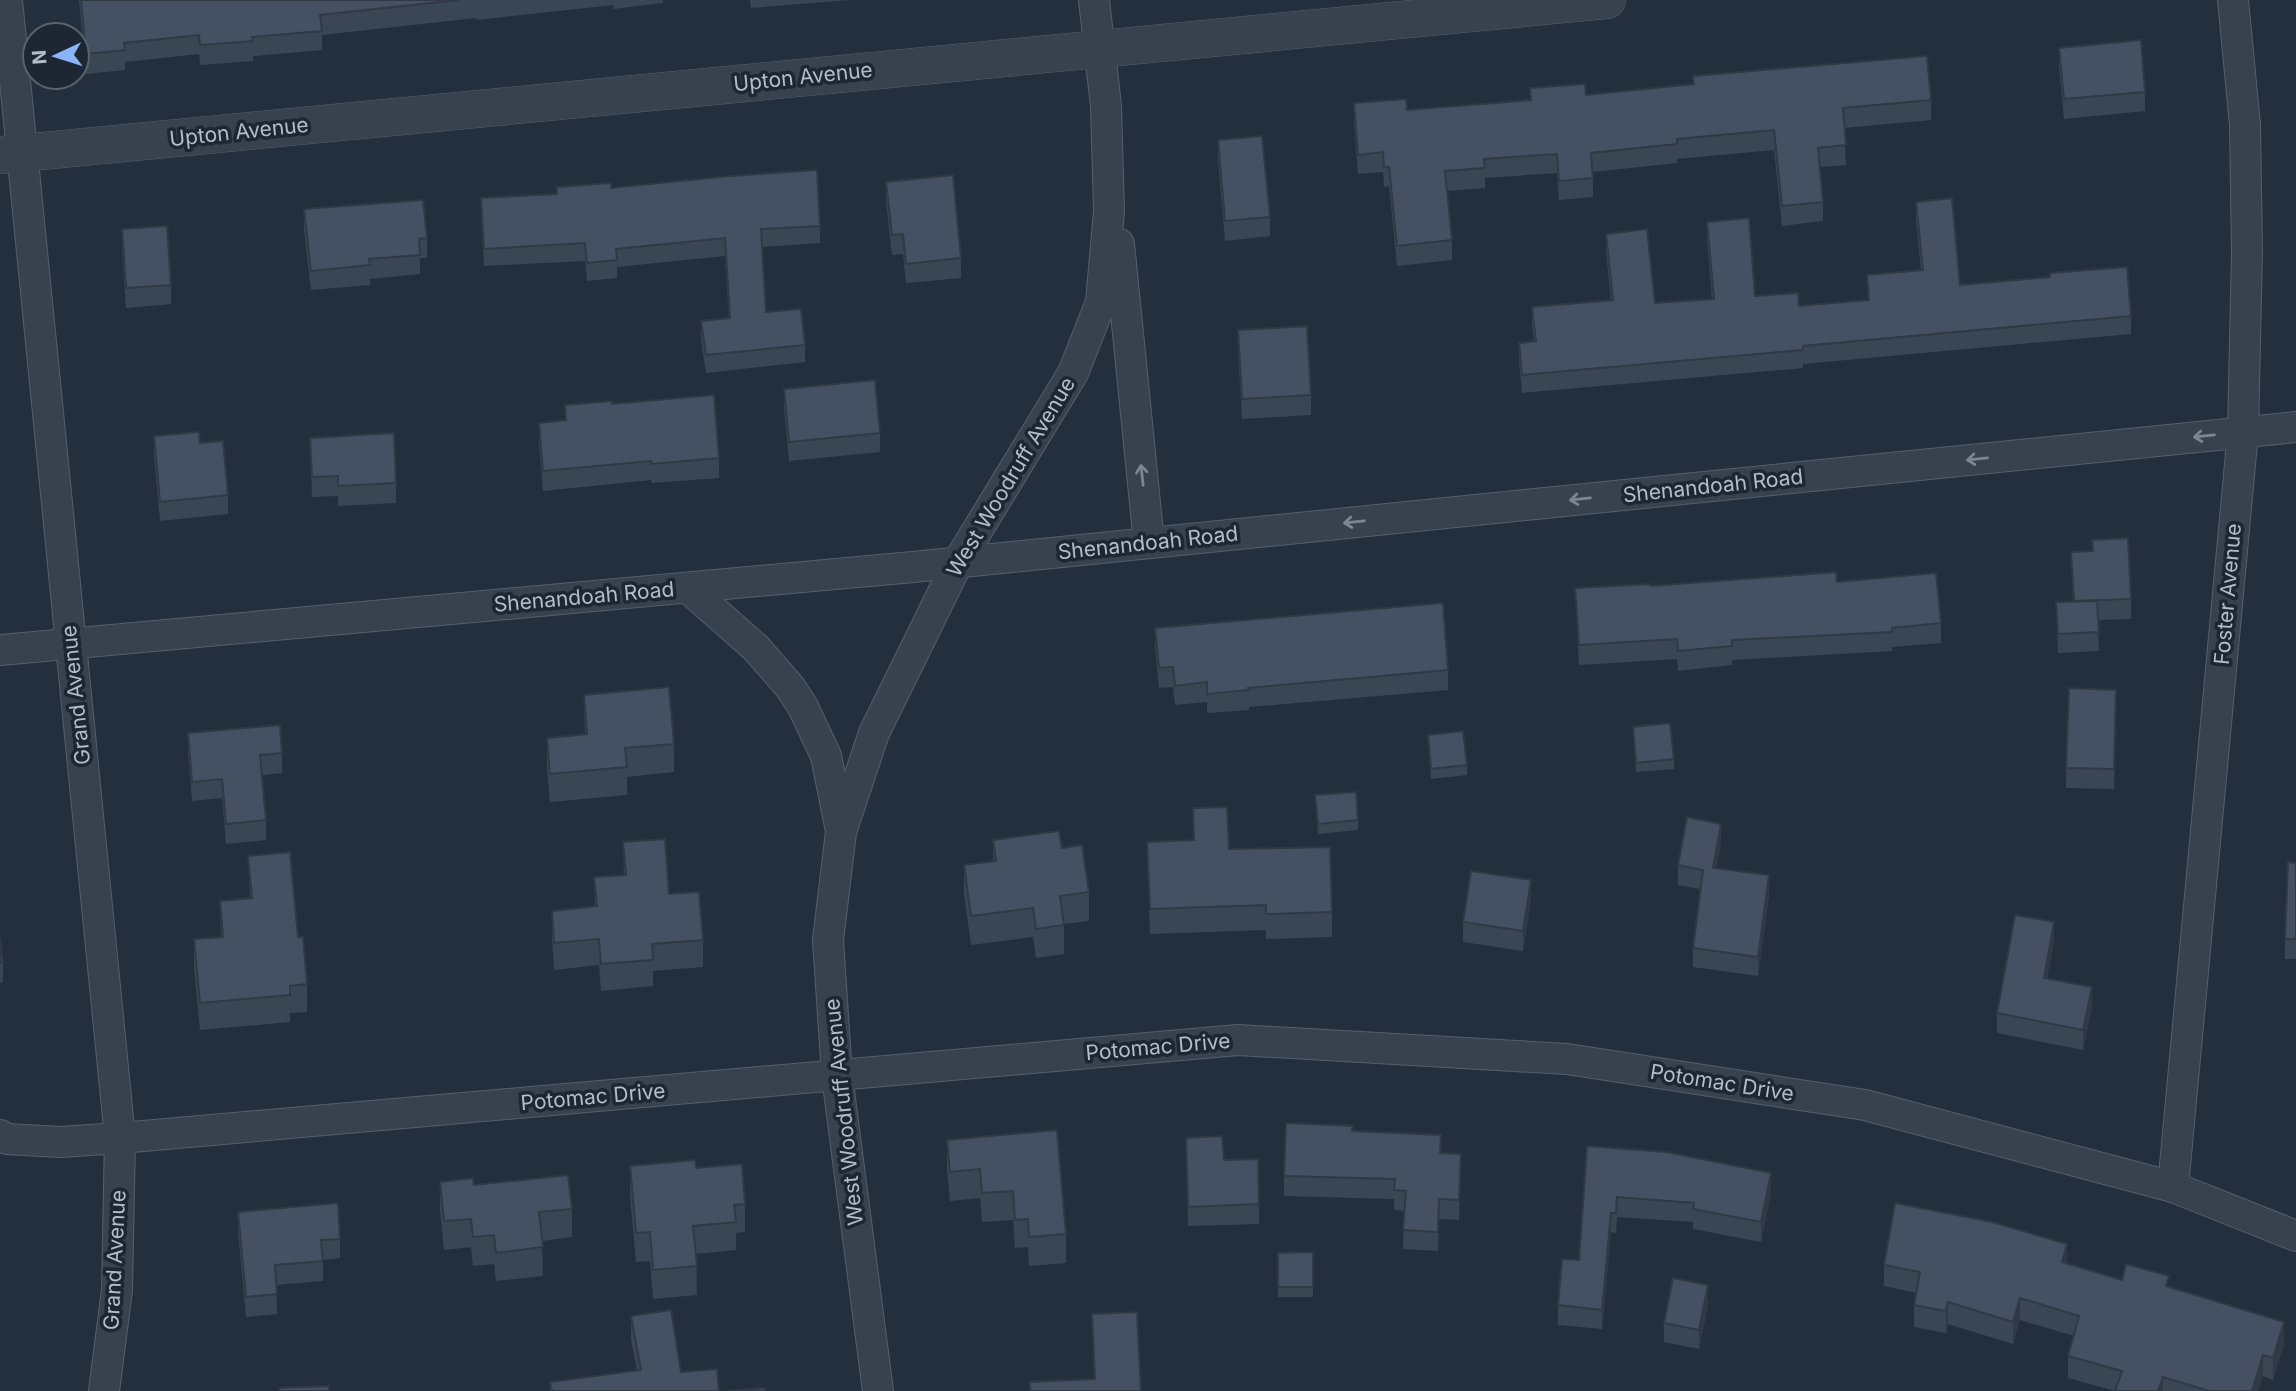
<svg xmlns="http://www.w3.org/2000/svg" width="2296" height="1391" viewBox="0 0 2296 1391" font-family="Inter,sans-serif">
	<rect width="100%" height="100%" fill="#242f3e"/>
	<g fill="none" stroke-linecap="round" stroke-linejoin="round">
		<defs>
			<g id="minor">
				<path d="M7,0L120,1138L117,1290L104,1391"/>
				<path d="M1119,244L1149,543"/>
				<path d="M688,588L756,648L790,687L803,707L826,756L841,831"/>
				<path d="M0,650L913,567L2296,427"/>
				<path d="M0,1135L7,1139L60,1142L120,1138L1238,1040L1567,1059L1865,1105L2173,1187L2296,1236"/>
				<path d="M2173,1187L2243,432L2247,251L2245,125L2233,0"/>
				<path d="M878,1391L837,1076L828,940L841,832L874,733L958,562L1073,373L1101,302L1109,211L1106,106L1094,0"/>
			</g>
			<path id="tertiary" d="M0,155L1607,0"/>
		</defs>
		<use href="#minor" stroke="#565f6c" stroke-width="32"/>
		<use href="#tertiary" stroke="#565f6c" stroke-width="38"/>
		<use href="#minor" stroke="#38414e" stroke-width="30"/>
		<use href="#tertiary" stroke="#38414e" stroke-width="37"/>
	</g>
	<g fill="#3b4654">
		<path d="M79,0H663V3L614,9L613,5L477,20L476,18L322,35V50L253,56V61L200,65L199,54L125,62V70L86,74Z"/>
		<path d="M750,0H851L751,8Z"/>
		<path d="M2059,48L2145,92V111L2064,119L2059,67Z"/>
		<path d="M1693,76L1931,100V120L1844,128L1846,165L1820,167L1823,202V221L1782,226L1774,150L1677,159V163L1593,172V197L1559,200L1557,173L1485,178V188L1447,191L1452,240V260L1397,266L1389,186L1384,187L1383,172L1358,174L1354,123V103L1407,110L1530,100V88L1586,95L1693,84Z"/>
		<path d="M1218,140L1270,217V236L1225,241L1218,160Z"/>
		<path d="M886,182L961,258V278L906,283L903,254L892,255L886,201Z"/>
		<path d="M611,188L820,226V243L762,247L766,312L805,345V362L706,373L701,339V321L729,318L725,256L617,267V278L587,281L585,261L484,266L481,216V198L557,194Z"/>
		<path d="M1916,202L1960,285L2131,316V334L1803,364V368L1522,393L1519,361V343L1534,341L1532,325V307L1611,300L1606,252V234L1655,303L1712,299L1707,240V222L1755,296L1799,306L1868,300L1867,275L1921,271L1916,220Z"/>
		<path d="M304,209L427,238V258H420V274L370,279V285L311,290L304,229Z"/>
		<path d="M122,229L171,285V304L126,308L122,248Z"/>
		<path d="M1238,330L1311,395V415L1242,419L1238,350Z"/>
		<path d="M784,389L880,433V452L789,461L784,409Z"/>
		<path d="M612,404L719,458V478L652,483L651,480L543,491L539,442V423L565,420V405Z"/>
		<path d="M154,436L200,443L228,495V514L160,521L154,456Z"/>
		<path d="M310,438L396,483V503L338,506V496L312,497Z"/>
		<path d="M2092,540L2131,599V619L2098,620L2099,651L2058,653L2056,602H2073L2071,552L2092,551Z"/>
		<path d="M1837,582L1941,623V643L1892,647V651L1732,660V665L1678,671L1677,659L1579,665L1575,588Z"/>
		<path d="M1155,628L1448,670V690L1249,707V710L1207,713V702L1175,705L1173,687L1159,688L1155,648Z"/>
		<path d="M584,695L674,744V772L627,777V795L550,802L547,767V738L585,734Z"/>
		<path d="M2116,709L2114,789L2066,788V768Z"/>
		<path d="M1633,727L1674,759V769L1636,772Z"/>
		<path d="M188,733L282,753V773L262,775L266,820V840L226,844L222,798L192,801L188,752Z"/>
		<path d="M1428,735L1467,765V775L1431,779Z"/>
		<path d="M1315,795L1358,820V830L1318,834Z"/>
		<path d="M1193,808L1229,849L1332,912V937L1266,939V930L1150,934L1147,842L1193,840Z"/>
		<path d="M993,840L1062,848L1089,892V921L1064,924V954L1036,958L1033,937L971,945L964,894V865L993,862Z"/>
		<path d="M623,842L669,894L703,940V967L653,971V986L601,991L599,965L554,970L552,938V911L595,907L594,877L624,875Z"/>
		<path d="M1721,843L1716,869L1769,895L1758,976L1693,967V948L1700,889L1678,885V865Z"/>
		<path d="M248,856L298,937L307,984V1012L290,1013V1022L200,1030L194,967V939L221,937L220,901L250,898Z"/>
		<path d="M2296,863V959H2285V939Z"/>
		<path d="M1531,900L1523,951L1463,942V922Z"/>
		<path d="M0,938L3,963V982L0,983Z"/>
		<path d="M2054,941L2047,979L2092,1007L2083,1050L1997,1033V1013Z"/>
		<path d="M1352,1131L1441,1153L1461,1174L1459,1220L1439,1219L1438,1251L1403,1249L1404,1211L1394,1210V1199L1284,1196V1176Z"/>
		<path d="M1186,1138L1224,1160L1259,1204V1224L1188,1226Z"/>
		<path d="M947,1140L1066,1234V1263L1029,1266L1028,1247L1015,1248L1013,1220L982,1222L980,1198L950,1201L947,1168Z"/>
		<path d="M1587,1146L1771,1193L1761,1242L1693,1229V1222L1617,1217L1616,1233L1611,1232L1602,1329L1558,1325V1305L1579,1260Z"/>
		<path d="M630,1166L696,1168L745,1204V1232L736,1233V1250L696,1254L697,1295L653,1299L650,1261L636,1262L630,1195Z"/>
		<path d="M440,1182L572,1209V1237L542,1241L543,1276L496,1281L494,1264L473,1266L471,1247L444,1250L440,1210Z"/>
		<path d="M238,1212L340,1239V1258L323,1260V1281L276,1285L277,1314L246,1317L238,1232Z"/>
		<path d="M1313,1252V1297H1278V1253Z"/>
		<path d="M2067,1264L2122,1280L2169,1287L2284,1344L2273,1380L2263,1376L2258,1391H2115L2068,1378V1356L2074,1336L2020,1320L2013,1344L1948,1324L1946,1333L1914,1327V1305L1916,1293L1884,1286V1265Z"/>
		<path d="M1708,1305L1699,1349L1664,1342V1323Z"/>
		<path d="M1092,1314L1141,1391L1094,1379Z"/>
		<path d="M631,1316L681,1372L719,1391H550V1382L637,1370L631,1340Z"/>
	</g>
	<g fill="#303945">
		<path d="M1721,824V843L1713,888V868Z"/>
		<path d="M1769,875V895L1758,976V957Z"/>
		<path d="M1531,880V900L1523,951V931Z"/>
		<path d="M2054,922V941L2044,998V978Z"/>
		<path d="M2092,987V1007L2083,1050V1030Z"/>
		<path d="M1461,1154V1174L1459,1220V1200Z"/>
		<path d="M1771,1173V1193L1761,1242V1222Z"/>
		<path d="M1611,1213V1232L1602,1329V1310Z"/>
		<path d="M2067,1244V1266L2062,1262Z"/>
		<path d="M1708,1285V1305L1699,1349V1330Z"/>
		<path d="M2020,1298V1320L2013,1344V1322Z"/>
		<path d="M1948,1302V1324L1946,1333V1311Z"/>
		<path d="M2284,1322V1344L2273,1380V1358Z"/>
		<path d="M2263,1355V1376L2258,1391H2252Z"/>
		<path d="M2163,1377V1391H2158Z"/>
	</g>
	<g fill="#455162" stroke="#303945" stroke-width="2">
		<path d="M81,0H459L320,15L322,31L252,37L253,41L200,45L199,35L124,43L125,50L86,54Z"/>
		<path d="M2141,40L2145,92L2064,99L2059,48Z"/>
		<path d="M1927,56L1931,100L1843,108L1846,145L1818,148L1823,202L1782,206L1774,130L1677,139V144L1591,153L1593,178L1559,181L1557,154L1484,159L1485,168L1445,171L1452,240L1397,246L1389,167H1384L1383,152L1358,155L1354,103L1406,99L1407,110L1531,100L1530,88L1585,84L1586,95L1694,84L1693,76Z"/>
		<path d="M1262,136L1270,217L1225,221L1218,140Z"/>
		<path d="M817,170L820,226L761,229L766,312L801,309L805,345L706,355L701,321L730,318L725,238L616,249L617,260L587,263L585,243L484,249L481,198L557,194V187L611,183V188L730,176Z"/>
		<path d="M953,175L961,258L906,264L903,234L892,235L886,182Z"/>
		<path d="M1952,198L1960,285L2050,277V273L2127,267L2131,316L1803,346V350L1522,375L1519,343L1536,341L1532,307L1613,300L1606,234L1647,229L1655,303L1714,299L1707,222L1749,218L1755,296L1798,293L1799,306L1869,300L1867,275L1923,270L1916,202Z"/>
		<path d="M423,200L427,238L419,239L420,255L369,259L370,265L311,271L304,209Z"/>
		<path d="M167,226L171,285L126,288L122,229Z"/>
		<path d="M1307,326L1311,395L1242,399L1238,330Z"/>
		<path d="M875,380L880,433L789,442L784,389Z"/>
		<path d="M714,395L719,458L652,464L651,461L543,471L539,423L566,420L565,405L612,401V404Z"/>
		<path d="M199,432L200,443L223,441L228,495L160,502L154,436Z"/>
		<path d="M394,433L396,483L338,486V476L312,477L310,438Z"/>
		<path d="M2128,538L2131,599L2074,601L2071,552L2093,551L2092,540Z"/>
		<path d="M1836,572L1837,582L1936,573L1941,623L1892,628V632L1732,640V646L1678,651L1677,639L1579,645L1575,588L1651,584V586Z"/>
		<path d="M2097,601L2099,632L2058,634L2056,602Z"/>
		<path d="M1443,603L1448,670L1248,688L1249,690L1207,694V682L1175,686L1173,667L1159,668L1155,628Z"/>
		<path d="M669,687L674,744L625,748L627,767L550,774L547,738L587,734L584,695Z"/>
		<path d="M2069,688L2116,690L2114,769L2066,768Z"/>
		<path d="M1670,723L1674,759L1636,763L1633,727Z"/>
		<path d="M280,725L282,753L260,755L266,820L226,824L222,779L192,782L188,733Z"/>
		<path d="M1463,731L1467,765L1431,769L1428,735Z"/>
		<path d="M1356,792L1358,820L1318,824L1315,795Z"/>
		<path d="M1227,807L1229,849L1330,847L1332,912L1266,914V905L1150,909L1147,842L1194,840L1193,808Z"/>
		<path d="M1687,817L1721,824L1713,868L1769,875L1758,957L1693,948L1703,870L1678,865Z"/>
		<path d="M1059,831L1062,848L1082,845L1089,892L1060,896L1064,925L1036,929L1033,908L971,916L964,865L996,861L993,840Z"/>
		<path d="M665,839L669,894L699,892L703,940L652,944L653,960L601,964L599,939L554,943L552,911L597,906L594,877L626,875L623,842Z"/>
		<path d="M290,852L298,937H303L307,984L290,986V995L200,1003L194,939L223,937L220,901L252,898L248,856Z"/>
		<path d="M2288,862L2296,863V939H2285Z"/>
		<path d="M1471,871L1531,880L1523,931L1463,922Z"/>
		<path d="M2015,915L2054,922L2044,978L2092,987L2083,1030L1997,1013Z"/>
		<path d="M0,938L3,963H0Z"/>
		<path d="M1286,1123L1353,1126L1352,1131L1441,1135L1440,1153L1461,1154L1459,1200L1439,1199L1438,1232L1403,1230L1406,1191L1394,1190L1395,1179L1284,1176Z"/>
		<path d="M1057,1130L1066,1234L1029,1237L1028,1219L1015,1220L1013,1191L982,1193L980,1169L950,1172L947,1140Z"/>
		<path d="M1222,1136L1224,1160L1258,1159L1259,1204L1188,1207L1186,1138Z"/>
		<path d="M1587,1146L1666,1152L1771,1173L1761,1222L1693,1209L1694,1203L1617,1197L1616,1213H1611L1602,1310L1558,1305L1562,1259L1579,1260Z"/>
		<path d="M695,1160L696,1168L742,1164L745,1204L734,1205L736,1222L693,1226L697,1266L653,1270L650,1232L636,1233L630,1166Z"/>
		<path d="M568,1175L572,1209L539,1212L543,1247L496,1253L494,1235L473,1237L471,1219L444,1221L440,1182L473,1178L474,1185Z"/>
		<path d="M338,1203L340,1239L321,1240L323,1261L275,1265L277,1294L246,1297L238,1212Z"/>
		<path d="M1895,1203L1992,1222L2067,1244L2062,1262L2122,1280L2126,1264L2169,1276L2166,1286L2284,1322L2273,1358L2263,1355L2252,1391H2209L2163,1377L2158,1391H2115L2122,1371L2068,1356L2079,1316L2020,1298L2013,1322L1948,1302L1946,1311L1914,1305L1920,1272L1884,1265Z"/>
		<path d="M1313,1252V1287H1278V1253Z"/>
		<path d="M1673,1278L1708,1285L1699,1330L1664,1323Z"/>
		<path d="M671,1310L681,1372L717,1369L719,1391H552L550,1382L641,1370L631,1316Z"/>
		<path d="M1137,1312L1141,1391H1030V1382L1095,1379L1092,1314Z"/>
		<path d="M329,1386V1391H280L279,1388Z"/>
		<path d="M765,1388V1391H728Z"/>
	</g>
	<defs><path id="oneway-shaft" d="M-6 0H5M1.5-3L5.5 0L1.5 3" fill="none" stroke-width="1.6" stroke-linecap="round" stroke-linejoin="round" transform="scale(1.75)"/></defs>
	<g stroke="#7c8592">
		<use href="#oneway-shaft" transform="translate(2204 436) rotate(174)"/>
		<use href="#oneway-shaft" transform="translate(1977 459) rotate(174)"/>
		<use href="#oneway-shaft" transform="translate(1142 475) rotate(-96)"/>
		<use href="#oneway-shaft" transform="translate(1580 499) rotate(174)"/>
		<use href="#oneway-shaft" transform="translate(1354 522) rotate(174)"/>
	</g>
	<g text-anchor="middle" stroke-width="7" stroke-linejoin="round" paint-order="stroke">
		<g font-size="21" fill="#b4bcc9" stroke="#1d2633">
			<text transform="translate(803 77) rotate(-6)" y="7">Upton Avenue</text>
			<text transform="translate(239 132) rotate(-6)" y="7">Upton Avenue</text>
			<text transform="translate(1011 477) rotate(-59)" y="7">West Woodruff Avenue</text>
			<text transform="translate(1713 486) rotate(-6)" y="7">Shenandoah Road</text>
			<text transform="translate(1148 543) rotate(-6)" y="7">Shenandoah Road</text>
			<text transform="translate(2228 594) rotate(-85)" y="7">Foster Avenue</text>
			<text transform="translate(584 597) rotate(-5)" y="7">Shenandoah Road</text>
			<text transform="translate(76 695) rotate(-96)" y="7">Grand Avenue</text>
			<text transform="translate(1158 1047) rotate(-5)" y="7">Potomac Drive</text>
			<text transform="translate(1722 1083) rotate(9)" y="7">Potomac Drive</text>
			<text transform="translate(593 1097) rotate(-5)" y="7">Potomac Drive</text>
			<text transform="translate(844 1112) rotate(-96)" y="7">West Woodruff Avenue</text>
			<text transform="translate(115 1260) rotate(-87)" y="7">Grand Avenue</text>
		</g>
	</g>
	<g transform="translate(56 56) rotate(266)"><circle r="33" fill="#1d2633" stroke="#59626f" stroke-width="2"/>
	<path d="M0-5L12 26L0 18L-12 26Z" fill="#8ab4f8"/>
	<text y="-10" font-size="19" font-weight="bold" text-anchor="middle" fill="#b4bcc9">N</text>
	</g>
</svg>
